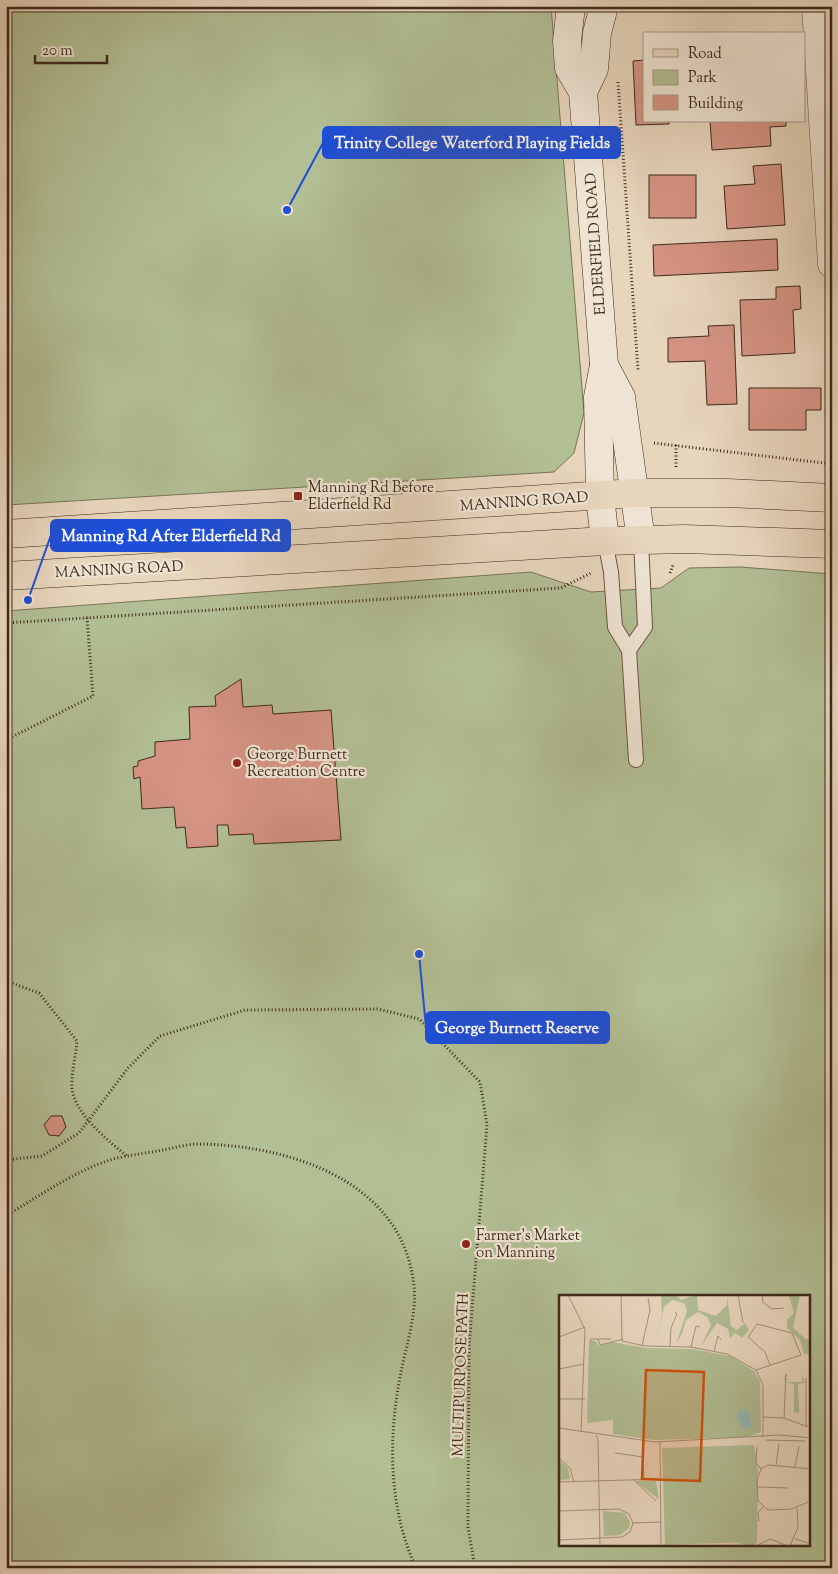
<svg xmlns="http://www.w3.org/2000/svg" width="838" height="1574" viewBox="0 0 838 1574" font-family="'Sorts Mill Goudy',serif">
	<rect width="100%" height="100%" fill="#e7d5bc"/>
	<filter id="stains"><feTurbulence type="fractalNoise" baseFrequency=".004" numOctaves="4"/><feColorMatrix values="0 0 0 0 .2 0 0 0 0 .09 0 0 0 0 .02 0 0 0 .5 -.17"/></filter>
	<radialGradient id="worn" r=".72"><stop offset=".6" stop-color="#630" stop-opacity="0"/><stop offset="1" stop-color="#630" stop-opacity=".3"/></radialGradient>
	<g fill="#b2be94" stroke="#787456" fill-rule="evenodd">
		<path d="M6,6H551L584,413L574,453L554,472L6,505Z"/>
		<path d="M740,567L832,574V1568H6V611L531,572L591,592L661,588L689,568ZM560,1296H809V1545H560Z"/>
	</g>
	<g fill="#d59383" stroke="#3d2a19">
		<path d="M644,60V121H669V124L636,125L633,61Z"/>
		<path d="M710,121H786V126L770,127L771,146L712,150Z"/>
		<path d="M781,164L785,225L727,229L724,186L755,184L753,166Z"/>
		<rect x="649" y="175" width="47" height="43"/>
		<path d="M777,239L778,270L654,276L653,245Z"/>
		<path d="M800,286L801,309L793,310L795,353L742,356L740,300L776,299V287Z"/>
		<path d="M734,325L737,404L707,405L705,361L668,362V338L709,336L708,326Z"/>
		<path d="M830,371H832V402Z"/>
		<path d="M749,388H821V410H806V430H749Z"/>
		<path d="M241,679L243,707L272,705L273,714L331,710L341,840L254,844L253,834L229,835L228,825H217L218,846L187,848L185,827L176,828L174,807L142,809L140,777L134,779L133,767L138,766V761L155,756V742L190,739L189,707L216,706L215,696Z"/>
		<path d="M51,1116H62L66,1127L59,1136L49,1135L44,1125Z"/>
	</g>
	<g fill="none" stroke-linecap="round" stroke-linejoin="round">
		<defs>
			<g id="lane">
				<path d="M605,541L611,572L615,627L629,650L636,760"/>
				<path d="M629,650L645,627L641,540"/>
			</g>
			<path id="street" d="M816,6L832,264"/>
			<g id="secondary">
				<path d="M571,6L567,41L569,68L583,92L604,365L598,397L600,496L605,541"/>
				<path d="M583,92L594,69L597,33L602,14L600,6"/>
				<path d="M604,365L621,397L641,540"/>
			</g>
			<g id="primary">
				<path d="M6,534L635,493H728L832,498"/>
				<path d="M6,576L605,541L685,539L832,544"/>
			</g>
		</defs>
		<use href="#lane" stroke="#685542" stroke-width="16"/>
		<use href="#street" stroke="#685542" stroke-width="29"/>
		<use href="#secondary" stroke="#3d2a19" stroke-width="29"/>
		<use href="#primary" stroke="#3d2a19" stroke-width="29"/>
		<g stroke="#3d2a19" stroke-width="3" stroke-dasharray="1 2.5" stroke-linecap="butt">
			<path d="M618,82L638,370"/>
			<path d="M654,443L832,464"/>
			<path d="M676,467V445"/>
			<path d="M670,573L673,565"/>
			<path d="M6,623L561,588L591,573"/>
			<path d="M6,740L93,696L87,617"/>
			<path d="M6,981L39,993L77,1041C76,1056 71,1073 72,1088C74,1113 108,1141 127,1156"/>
			<path d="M6,1160L42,1156L79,1133L128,1068L160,1036L245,1010L378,1009L419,1019L480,1082L487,1125L469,1347L468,1527L475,1568"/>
			<path d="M6,1216C40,1195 75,1171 113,1159C130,1155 147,1153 163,1150C174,1148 187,1144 198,1144C290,1145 404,1181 414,1287C417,1313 406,1347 401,1372C388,1437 388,1507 416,1568"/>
		</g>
		<use href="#lane" stroke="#efe4d3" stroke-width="14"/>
		<use href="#street" stroke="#efe4d3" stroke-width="28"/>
		<use href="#secondary" stroke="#efe4d3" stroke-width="28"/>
		<use href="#primary" stroke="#e7d5bc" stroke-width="28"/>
	</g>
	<g fill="#8f2418" stroke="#efe4d3" stroke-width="2">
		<rect x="293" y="491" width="10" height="10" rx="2.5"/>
		<circle cx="237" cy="763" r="5"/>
		<circle cx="466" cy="1244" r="5"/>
	</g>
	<g text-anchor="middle" stroke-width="4.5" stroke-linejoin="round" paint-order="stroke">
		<g font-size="15" fill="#3d2a19" stroke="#efe4d3">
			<text transform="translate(595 244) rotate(-94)" y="5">ELDERFIELD ROAD</text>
			<text transform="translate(524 501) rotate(-4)" y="5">MANNING ROAD</text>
			<text transform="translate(119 569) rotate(-3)" y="5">MANNING ROAD</text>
			<text transform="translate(460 1375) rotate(-88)" y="5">MULTIPURPOSE PATH</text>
		</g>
		<g font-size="15" fill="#3d2a19" stroke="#efe4d3" text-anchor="start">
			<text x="308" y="492">Manning Rd Before<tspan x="308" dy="17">Elderfield Rd</tspan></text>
			<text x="247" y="759">George Burnett<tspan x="247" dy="17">Recreation Centre</tspan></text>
			<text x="476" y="1240">Farmer's Market<tspan x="476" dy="17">on Manning</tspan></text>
		</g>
	</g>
	<g transform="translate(559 1295)">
		<rect width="251" height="251" fill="#e7d5bc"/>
		<path d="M102,0H117L122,5L138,0L139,15L157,21L168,10V0L172,31L178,35L186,28L190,35L183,43L176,38L171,43L169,34L158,28L142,51L152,30L148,22L139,17L127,25L123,39L117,49L128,16L125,8L113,5L105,12L97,49L103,19ZM213,0H241L234,33L247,44L251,43V59H245L241,45L228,33V25L235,18L230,1ZM30,45L36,46L40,51L53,47L86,53L133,54L171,61L195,76L201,86L202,137L187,142L95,145L54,139V125L28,128ZM243,80L246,88L239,89L240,118L235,117V89L228,87H243ZM195,150L199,176L198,247L193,251L179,248L188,247L106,250L103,153ZM0,165L9,173L11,184L0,185ZM97,186L100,204L77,187V186ZM44,216L66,218L71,227L70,233L61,240L45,241Z" fill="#b2be94"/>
		<path d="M184,113L191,118L192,131L189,134H184L177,121L181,115L187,118Z" fill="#98b7b8"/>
		<path fill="none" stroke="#a3917b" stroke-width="1" d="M9,0L26,34L22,137M62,0L63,46L86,51L132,52L168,59L197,75L204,90V142M179,0L184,28M203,0L204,7L213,14L225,13M250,26L252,3M0,42L26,32M31,44H52M39,44L41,50L64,44M83,51L91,15L89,3M111,51L112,33L118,19L116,17M132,52L137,31L141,32M155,56L159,41L162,45M0,74L25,69M197,75L242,60L233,38L198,29L189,42L206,57L211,70M0,104H26M204,122L225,123L252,133M225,123L227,79L226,85M247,132V83M0,133L96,147L220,140L252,143M37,140L39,145L41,251M207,145L246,146M101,147L102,250M198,152L197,168L202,174M56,158L84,162L85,185M0,163L11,173L15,187M217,170L220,149M236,172L240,151M252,174L209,170L202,174L198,185L199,206L209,215L232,214L252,206M75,185L97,206M0,187L102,184M198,192L229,193M0,216L60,214L70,219L74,228M200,226L199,218L204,212M74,228L102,227M236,244L252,249M0,245L63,242L71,237L74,228M137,251H163M197,251L211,244L229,251M231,251L239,232L238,213"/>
		<path fill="#ce520e" fill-opacity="0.15" stroke="#ce520e" stroke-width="2.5" d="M87,75L145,77L141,186L83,184Z"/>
		<rect width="251" height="251" fill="none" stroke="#3d2a19" stroke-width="2.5"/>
	</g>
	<path fill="none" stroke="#1d4ed8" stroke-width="2" d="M287 210L323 143M28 600L51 535M419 954L426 1027"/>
	<g fill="#1d4ed8" stroke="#efe4d3" stroke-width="2">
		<circle cx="287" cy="210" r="5"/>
		<circle cx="28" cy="600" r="5"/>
		<circle cx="419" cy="954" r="5"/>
	</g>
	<g fill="#1d4ed8" stroke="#1d4ed8" stroke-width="2">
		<rect x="323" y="127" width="297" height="31" rx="5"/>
		<rect x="51" y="520" width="239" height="31" rx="5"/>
		<rect x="426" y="1012" width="183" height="31" rx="5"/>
	</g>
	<g font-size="16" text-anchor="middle" font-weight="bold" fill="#fff">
		<text x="472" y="148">Trinity College Waterford Playing Fields</text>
		<text x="171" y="541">Manning Rd After Elderfield Rd</text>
		<text x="517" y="1033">George Burnett Reserve</text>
	</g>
	<rect width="838" height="1574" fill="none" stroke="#e7d5bc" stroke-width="25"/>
	<rect x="8" y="8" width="823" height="1559" fill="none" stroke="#3d2a19" stroke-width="2.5"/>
	<rect x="12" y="12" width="813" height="1549" fill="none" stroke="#3d2a19"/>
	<rect x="643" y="32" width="162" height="90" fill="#efe4d3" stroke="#a89a89"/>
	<rect x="653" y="49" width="25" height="8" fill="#e7d5bc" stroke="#a89a89"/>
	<text x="688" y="58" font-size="15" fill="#3d2a19">Road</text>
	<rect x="653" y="70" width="25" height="15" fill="#b2be94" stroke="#a89a89"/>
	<text x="688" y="82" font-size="15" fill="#3d2a19">Park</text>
	<rect x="653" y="95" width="25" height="15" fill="#d59383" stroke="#a89a89"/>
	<text x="688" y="108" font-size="15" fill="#3d2a19">Building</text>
	<path d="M35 55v8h72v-8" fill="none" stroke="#3d2a19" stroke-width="2.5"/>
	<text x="42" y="55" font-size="15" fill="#3d2a19" stroke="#efe4d3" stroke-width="4" paint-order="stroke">20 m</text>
	<rect width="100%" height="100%" filter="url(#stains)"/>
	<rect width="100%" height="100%" fill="url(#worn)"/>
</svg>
